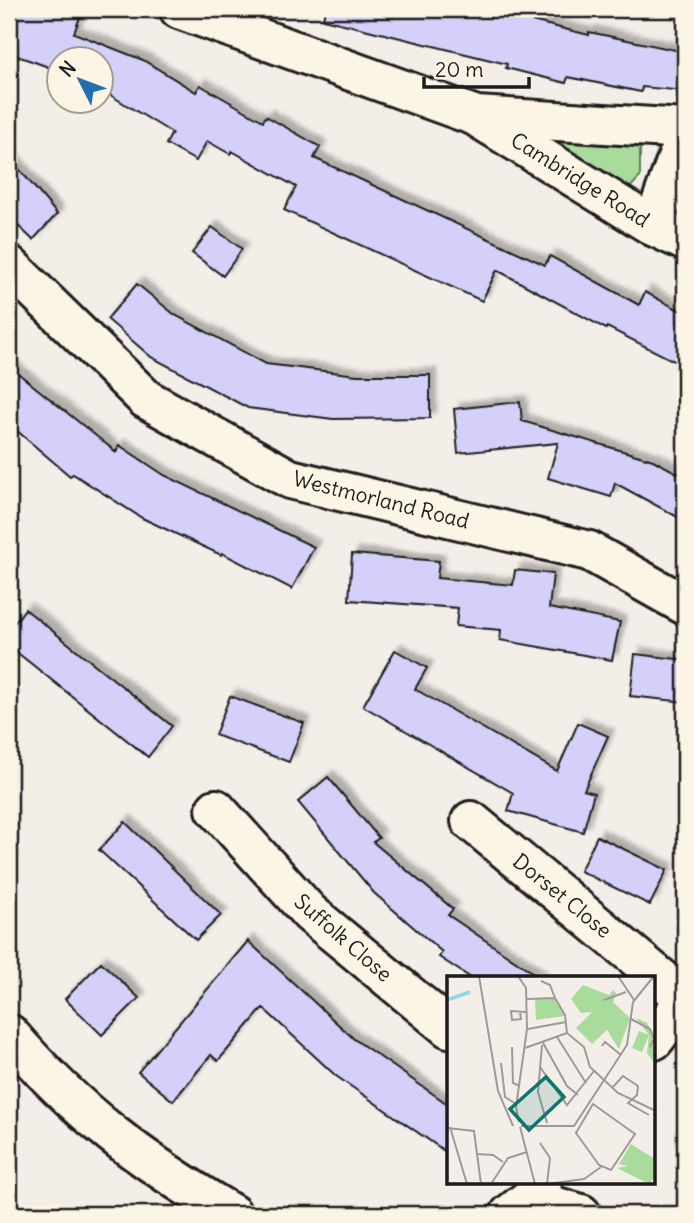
<svg xmlns="http://www.w3.org/2000/svg" width="694" height="1223" viewBox="0 0 694 1223" font-family="Delius,sans-serif">
	<defs>
		<filter id="shadow"><feDropShadow dx="6" dy="-6" stdDeviation="2" flood-color="#0004"/></filter>
	</defs>
	<rect width="100%" height="100%" fill="#f4eee9"/>
	<filter id="ink" filterUnits="userSpaceOnUse"><feTurbulence type="fractalNoise" baseFrequency=".0143" numOctaves="2"/><feDisplacementMap in="SourceGraphic" scale="14" xChannelSelector="R" yChannelSelector="G"/><feConvolveMatrix kernelMatrix="1 2 1 2 8 2 1 2 1" color-interpolation-filters="sRGB"/></filter>
	<g filter="url(#ink)">
		<path fill="#a9db9c" stroke="#627c5c" stroke-width="2" d="M531,134L640,146V177L626,192Z"/>
		<g fill="#d4d0f9" stroke="#1c1c1c" stroke-width="2" filter="url(#shadow)">
			<path d="M9,9H59L80,17L74,33L143,60L196,92L200,85L263,121L266,116L320,147L314,158L545,265L550,256L639,305L645,292L685,313V348L678,363L607,327L606,329L497,270L482,301L284,210L296,187L232,151L230,154L207,141L196,161L166,144L172,133L102,90V60H60V71L9,53Z"/>
			<path d="M325,9H509L507,15L589,35V32L685,52V91L642,87L641,92L568,77L566,83L506,68L507,64L323,19Z"/>
			<path d="M9,157L57,214L33,240L9,217Z"/>
			<path d="M212,227L242,249L223,276L192,253Z"/>
			<path d="M137,284L175,315L266,364L357,375H430V418L333,419L248,408L151,357L107,319Z"/>
			<path d="M9,366L116,452L119,445L164,475L314,547L292,589L222,553L221,555L142,518L73,474L70,476L9,424Z"/>
			<path d="M520,402L522,421L653,460L685,477V521L615,483L611,497L548,478L558,443L458,453L454,409Z"/>
			<path d="M352,554L439,561L437,578L513,585L515,570L553,574L549,608L620,622L612,660L500,640L501,630L456,626L458,608L349,600Z"/>
			<path d="M25,609L172,726L148,757L9,646V630Z"/>
			<path d="M395,650L427,668L415,689L557,771L578,723L608,736L584,790L594,793L583,832L508,811L513,793L363,706Z"/>
			<path d="M635,654L685,660V702L630,696Z"/>
			<path d="M230,696L304,723L289,762L215,735Z"/>
			<path d="M328,777L379,838L373,842L453,909L448,915L541,978H471L439,957L442,952L374,893L298,802Z"/>
			<path d="M125,822L221,915L196,940L99,850Z"/>
			<path d="M597,836L667,870L650,905L580,871Z"/>
			<path d="M248,941L354,1039L449,1105V1154L336,1076L263,1008L218,1061L211,1055L173,1101L138,1072Z"/>
			<path d="M101,962L139,998L102,1035L65,999Z"/>
		</g>
		<g fill="none" stroke-linecap="round" stroke-linejoin="round">
			<defs>
				<g id="street">
					<path d="M179,9L476,116L685,129"/>
					<path d="M480,119L653,226L685,241"/>
					<path d="M653,226L685,137"/>
					<path d="M9,265L146,399L290,479L589,551L685,605"/>
					<path d="M216,809L310,913L449,1028"/>
					<path d="M471,821L685,998"/>
					<path d="M529,1199L581,1214"/>
				</g>
				<g id="secondary">
					<path d="M9,1034C78,1114 142,1161 232,1214"/>
					<path d="M654,1040L685,1000"/>
					<path d="M510,1214L529,1199L542,1183"/>
				</g>
			</defs>
			<use href="#street" stroke="#1c1c1c" stroke-width="44"/>
			<use href="#secondary" stroke="#1c1c1c" stroke-width="44"/>
			<use href="#street" stroke="#fcf5e5" stroke-width="38"/>
			<use href="#secondary" stroke="#fcf5e5" stroke-width="38"/>
		</g>
	</g>
	<g text-anchor="middle" stroke-width="7" stroke-linejoin="round" paint-order="stroke">
		<g font-size="21" fill="#1c1c1c" stroke="#fcf5e5">
			<text transform="translate(580 180) rotate(32)" y="7">Cambridge Road</text>
			<text transform="translate(381 500) rotate(14)" y="7">Westmorland Road</text>
			<text transform="translate(562 896) rotate(39)" y="7">Dorset Close</text>
			<text transform="translate(343 938) rotate(41)" y="7">Suffolk Close</text>
		</g>
	</g>
	<g transform="translate(447 976)">
		<rect width="208" height="208" fill="#f4eee9"/>
		<path d="M136,9L162,19L166,14L169,17L166,26L183,42L172,73L160,54L145,68L129,52L145,36L134,37L124,23ZM107,22L118,40L89,44L88,23ZM189,42L200,47L208,60V88L200,77L202,59L195,76L185,72L192,55L202,59ZM184,168L208,183V201L202,208L170,192L181,190L172,188Z" fill="#a9db9c"/>
		<path fill="none" stroke="#90d5f2" stroke-width="3.5" d="M0,24L23,16"/>
		<path fill="none" stroke="#9e9a97" stroke-width="2" d="M32,0L51,115L66,150M71,0L79,12L80,53L69,131L72,146M171,0L187,24M94,5L103,9L108,22M80,23L108,22L118,39L120,57M157,24L179,16M73,36L74,43L65,44L64,35L79,36M184,43L203,53L207,63L203,71M81,53L119,46M120,57L137,71L143,91L171,117L209,135M110,61L139,107M95,65L120,110L131,119M95,69L91,116L100,147M155,70L158,66L174,79M65,71L66,107L73,110M78,72L120,57M54,87L58,121L69,128M93,91L120,129L147,95M165,112L176,100L191,110L190,119L181,127L202,139M146,128L188,158L164,194L152,189L129,157ZM74,150H127L180,69L186,26L207,0M3,151L20,208M73,151L88,208M0,152L27,155L34,208M93,167L103,182L100,208M29,178L46,179L56,186M44,208L61,182L80,176M100,208L137,203L154,191"/>
		<path fill="#0f766e" fill-opacity="0.15" stroke="#0f766e" stroke-width="3.5" d="M99,101L117,121L82,154L63,133Z"/>
		<rect width="208" height="208" fill="none" stroke="#1c1c1c" stroke-width="3.5"/>
	</g>
	<rect width="694" height="1223" fill="none" stroke="#fcf5e5" stroke-width="35"/>
	<rect x="18" y="18" width="659" height="1188" fill="none" stroke="#1c1c1c" stroke-width="2.5" filter="url(#ink)"/>
	<g transform="translate(80 80) rotate(312)"><circle r="33" fill="#fcf5e5" stroke="#a29e95" stroke-width="2"/>
	<path d="M0-5L12 26L0 18L-12 26Z" fill="#1f6fb2"/>
	<text y="-10" font-size="19" font-weight="bold" text-anchor="middle" fill="#1c1c1c">N</text>
	</g>
	<path d="M424 77v10h105v-10" fill="none" stroke="#1c1c1c" stroke-width="3.5"/>
	<text x="435" y="77" font-size="21" fill="#1c1c1c" stroke="#fcf5e5" stroke-width="5" paint-order="stroke">20 m</text>
</svg>
